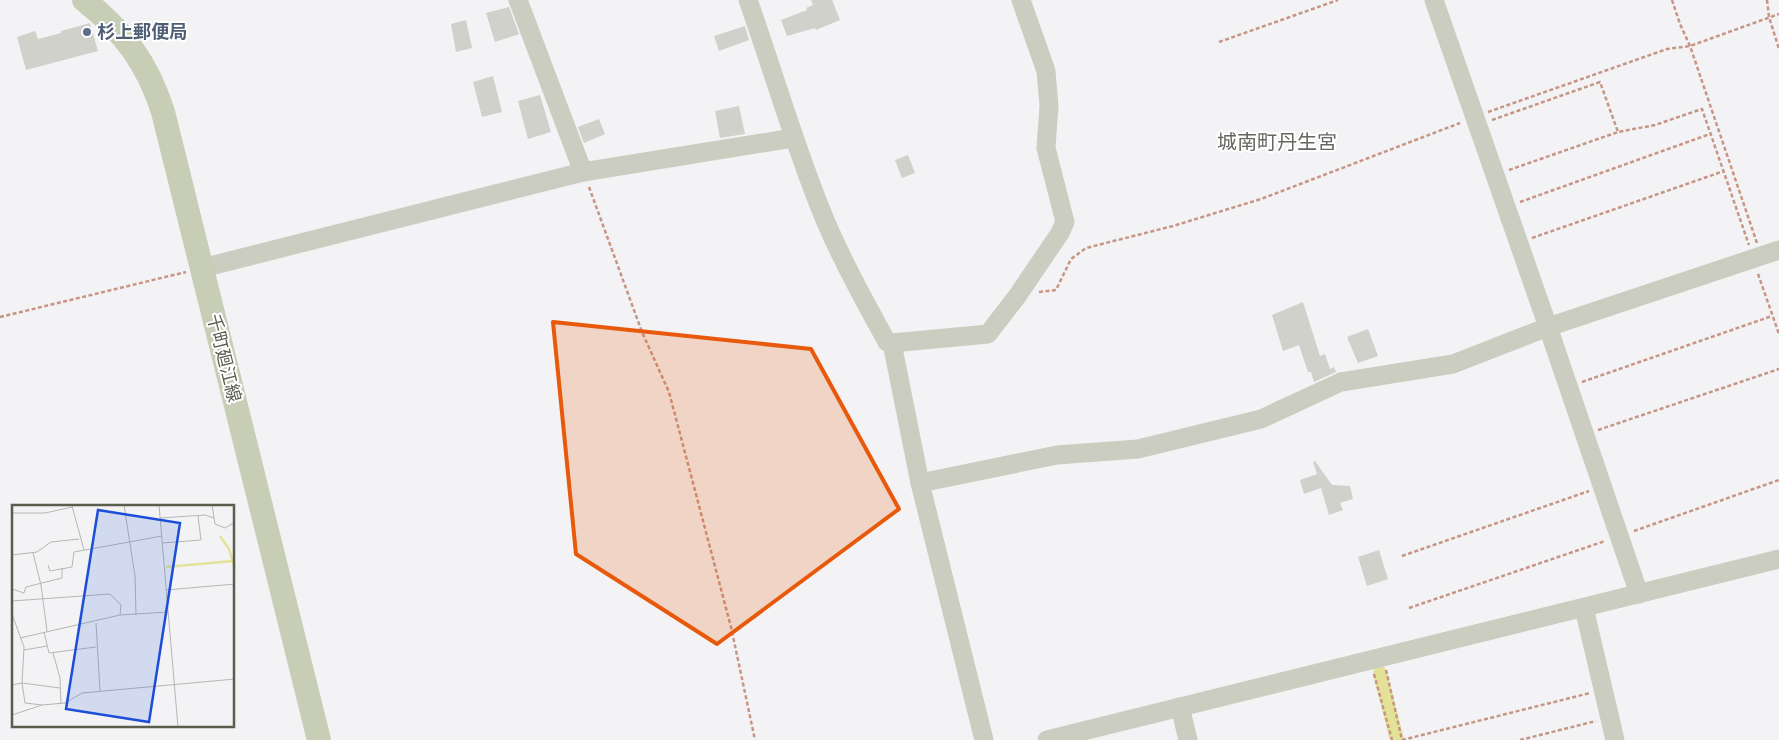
<svg xmlns="http://www.w3.org/2000/svg" width="1779" height="740" viewBox="0 0 1779 740" font-family="'Asap Condensed','Noto Sans JP',sans-serif">
	<rect width="100%" height="100%" fill="#f3f3f5"/>
	<g fill="none" stroke-linecap="round" stroke-linejoin="round">
		<path stroke="#e4e299" stroke-width="14" d="M1380,673L1397,740"/>
	</g>
	<g fill="#cfd1ca">
		<path d="M811,0H832L840,20L816,30L815,28L787,36L781,20L807,10L806,8L813,5Z"/>
		<path d="M509,7L519,34L495,42L486,13Z"/>
		<path d="M466,20L472,48L456,52L451,24Z"/>
		<path d="M90,23L98,51L26,70L17,37L35,31L38,39L61,33V31Z"/>
		<path d="M745,26L749,40L719,51L714,36Z"/>
		<path d="M493,76L502,112L482,117L473,82Z"/>
		<path d="M540,95L551,132L528,139L518,101Z"/>
		<path d="M739,106L745,134L720,138L715,111Z"/>
		<path d="M599,119L605,134L584,143L578,127Z"/>
		<path d="M908,155L915,173L902,178L895,160Z"/>
		<path d="M1303,302L1320,356L1325,354L1330,369L1334,367L1336,372L1314,382L1311,372H1308L1299,345L1283,351L1272,315Z"/>
		<path d="M1368,329L1378,356L1358,363L1347,337Z"/>
		<path d="M1315,461L1332,485L1350,486L1353,499L1340,503L1343,510L1329,515L1321,488L1304,494L1300,480L1317,474L1313,462Z"/>
		<path d="M1379,550L1388,579L1367,586L1358,557Z"/>
	</g>
	<g fill="none" stroke-linecap="round" stroke-linejoin="round">
		<g stroke="#c79583" stroke-width="2.5" stroke-dasharray="4 2.5" stroke-linecap="butt">
			<path d="M1672,0L1680,24L1690,46L1757,243"/>
			<path d="M1767,0L1769,17L1779,49"/>
			<path d="M1219,42L1338,0"/>
			<path d="M1488,112L1667,49L1690,46L1779,14"/>
			<path d="M1492,120L1600,82L1618,132L1655,125L1702,109L1749,245"/>
			<path d="M1509,170L1618,132"/>
			<path d="M589,187L642,332L669,392L731,627L755,740"/>
			<path d="M1520,202L1710,134"/>
			<path d="M1532,238L1724,171"/>
			<path d="M1758,274L1779,334"/>
			<path d="M1039,292L1056,290L1071,259L1086,248L1173,226L1261,199L1460,123"/>
			<path d="M0,317L186,272"/>
			<path d="M1582,382L1772,316"/>
			<path d="M1598,430L1779,369"/>
			<path d="M1634,531L1779,480"/>
			<path d="M1402,556L1589,491"/>
			<path d="M1409,608L1605,541"/>
			<path d="M1386,670L1402,740"/>
			<path d="M1374,674L1392,740"/>
			<path d="M1402,740L1590,693"/>
			<path d="M1520,740L1596,721"/>
		</g>
		<g stroke="#cacdc0" stroke-width="19">
			<path d="M518,0L583,172"/>
			<path d="M748,0C774,73 795,148 825,220C843,262 865,302 887,342L892,343L988,334L1018,295L1060,233L1065,222L1046,148L1049,106L1046,71L1021,0"/>
			<path d="M1434,0L1548,327L1639,594"/>
			<path d="M202,268L583,172L793,138"/>
			<path d="M892,343L920,483L984,740"/>
			<path d="M920,483L1057,455L1138,449L1261,419L1341,382L1453,364L1548,327L1779,250"/>
			<path d="M1584,608L1615,740"/>
			<path d="M1180,707L1188,740"/>
			<path d="M1047,740L1779,559"/>
		</g>
		<path stroke="#c8ceb6" stroke-width="24" d="M84,0C124,32 147,62 163,112L319,740"/>
	</g>
	<path fill="#e8590c" fill-opacity="0.2" stroke="#e8590c" stroke-width="4" stroke-linejoin="round" d="M553,322L811,349L899,509L717,644L576,554Z"/>
	<circle fill="#5c6f8a" stroke="#fff" stroke-width="2" cx="87" cy="32" r="5"/>
	<g text-anchor="middle" stroke-width="4" stroke-linejoin="round" paint-order="stroke">
		<g font-size="18" font-weight="bold" fill="#4e5e75" stroke="#fff" text-anchor="start">
			<text x="97" y="38">杉上郵便局</text>
		</g>
		<g font-size="18" fill="#5a5e4c" stroke="#fff">
			<text transform="translate(224 358) rotate(76)" y="6">千町廻江線</text>
		</g>
		<g font-size="20" fill="#656760" stroke="#fff">
			<text x="1277" y="149">城南町丹生宮</text>
		</g>
	</g>
	<g transform="translate(12 505)">
		<rect width="222" height="222" fill="#f3f3f5"/>
		<path fill="none" stroke="#e4e299" stroke-width="2.5" d="M208,31L217,44L223,64M154,62L221,56"/>
		<path fill="none" stroke="#b6b7b1" stroke-width="1" d="M112,0L123,71L124,110M147,0L166,222M200,0L203,19L213,23L223,17M60,1L72,45M0,8H33L60,2M148,13L193,10L202,13M150,38L189,35L186,11M21,48L29,80L35,126M0,50L25,47L39,37L67,34M36,60L38,66L60,62L62,47L150,31M0,84L12,88L14,82L50,73V63M154,85L223,79M0,96L98,89L109,100L108,110M0,109L12,142L10,178L48,183M84,118L88,186M32,127L37,148L84,142M8,133L108,110L156,107M12,145L35,141M41,148L48,173L49,199M0,180L10,178L13,198L30,200L53,198L70,188L223,174M0,210L30,200"/>
		<path fill="#1d4ed8" fill-opacity="0.15" stroke="#1d4ed8" stroke-width="2.5" d="M86,5L168,18L137,217L54,204Z"/>
		<rect width="222" height="222" fill="none" stroke="#5a5e4c" stroke-width="2.5"/>
	</g>
</svg>
